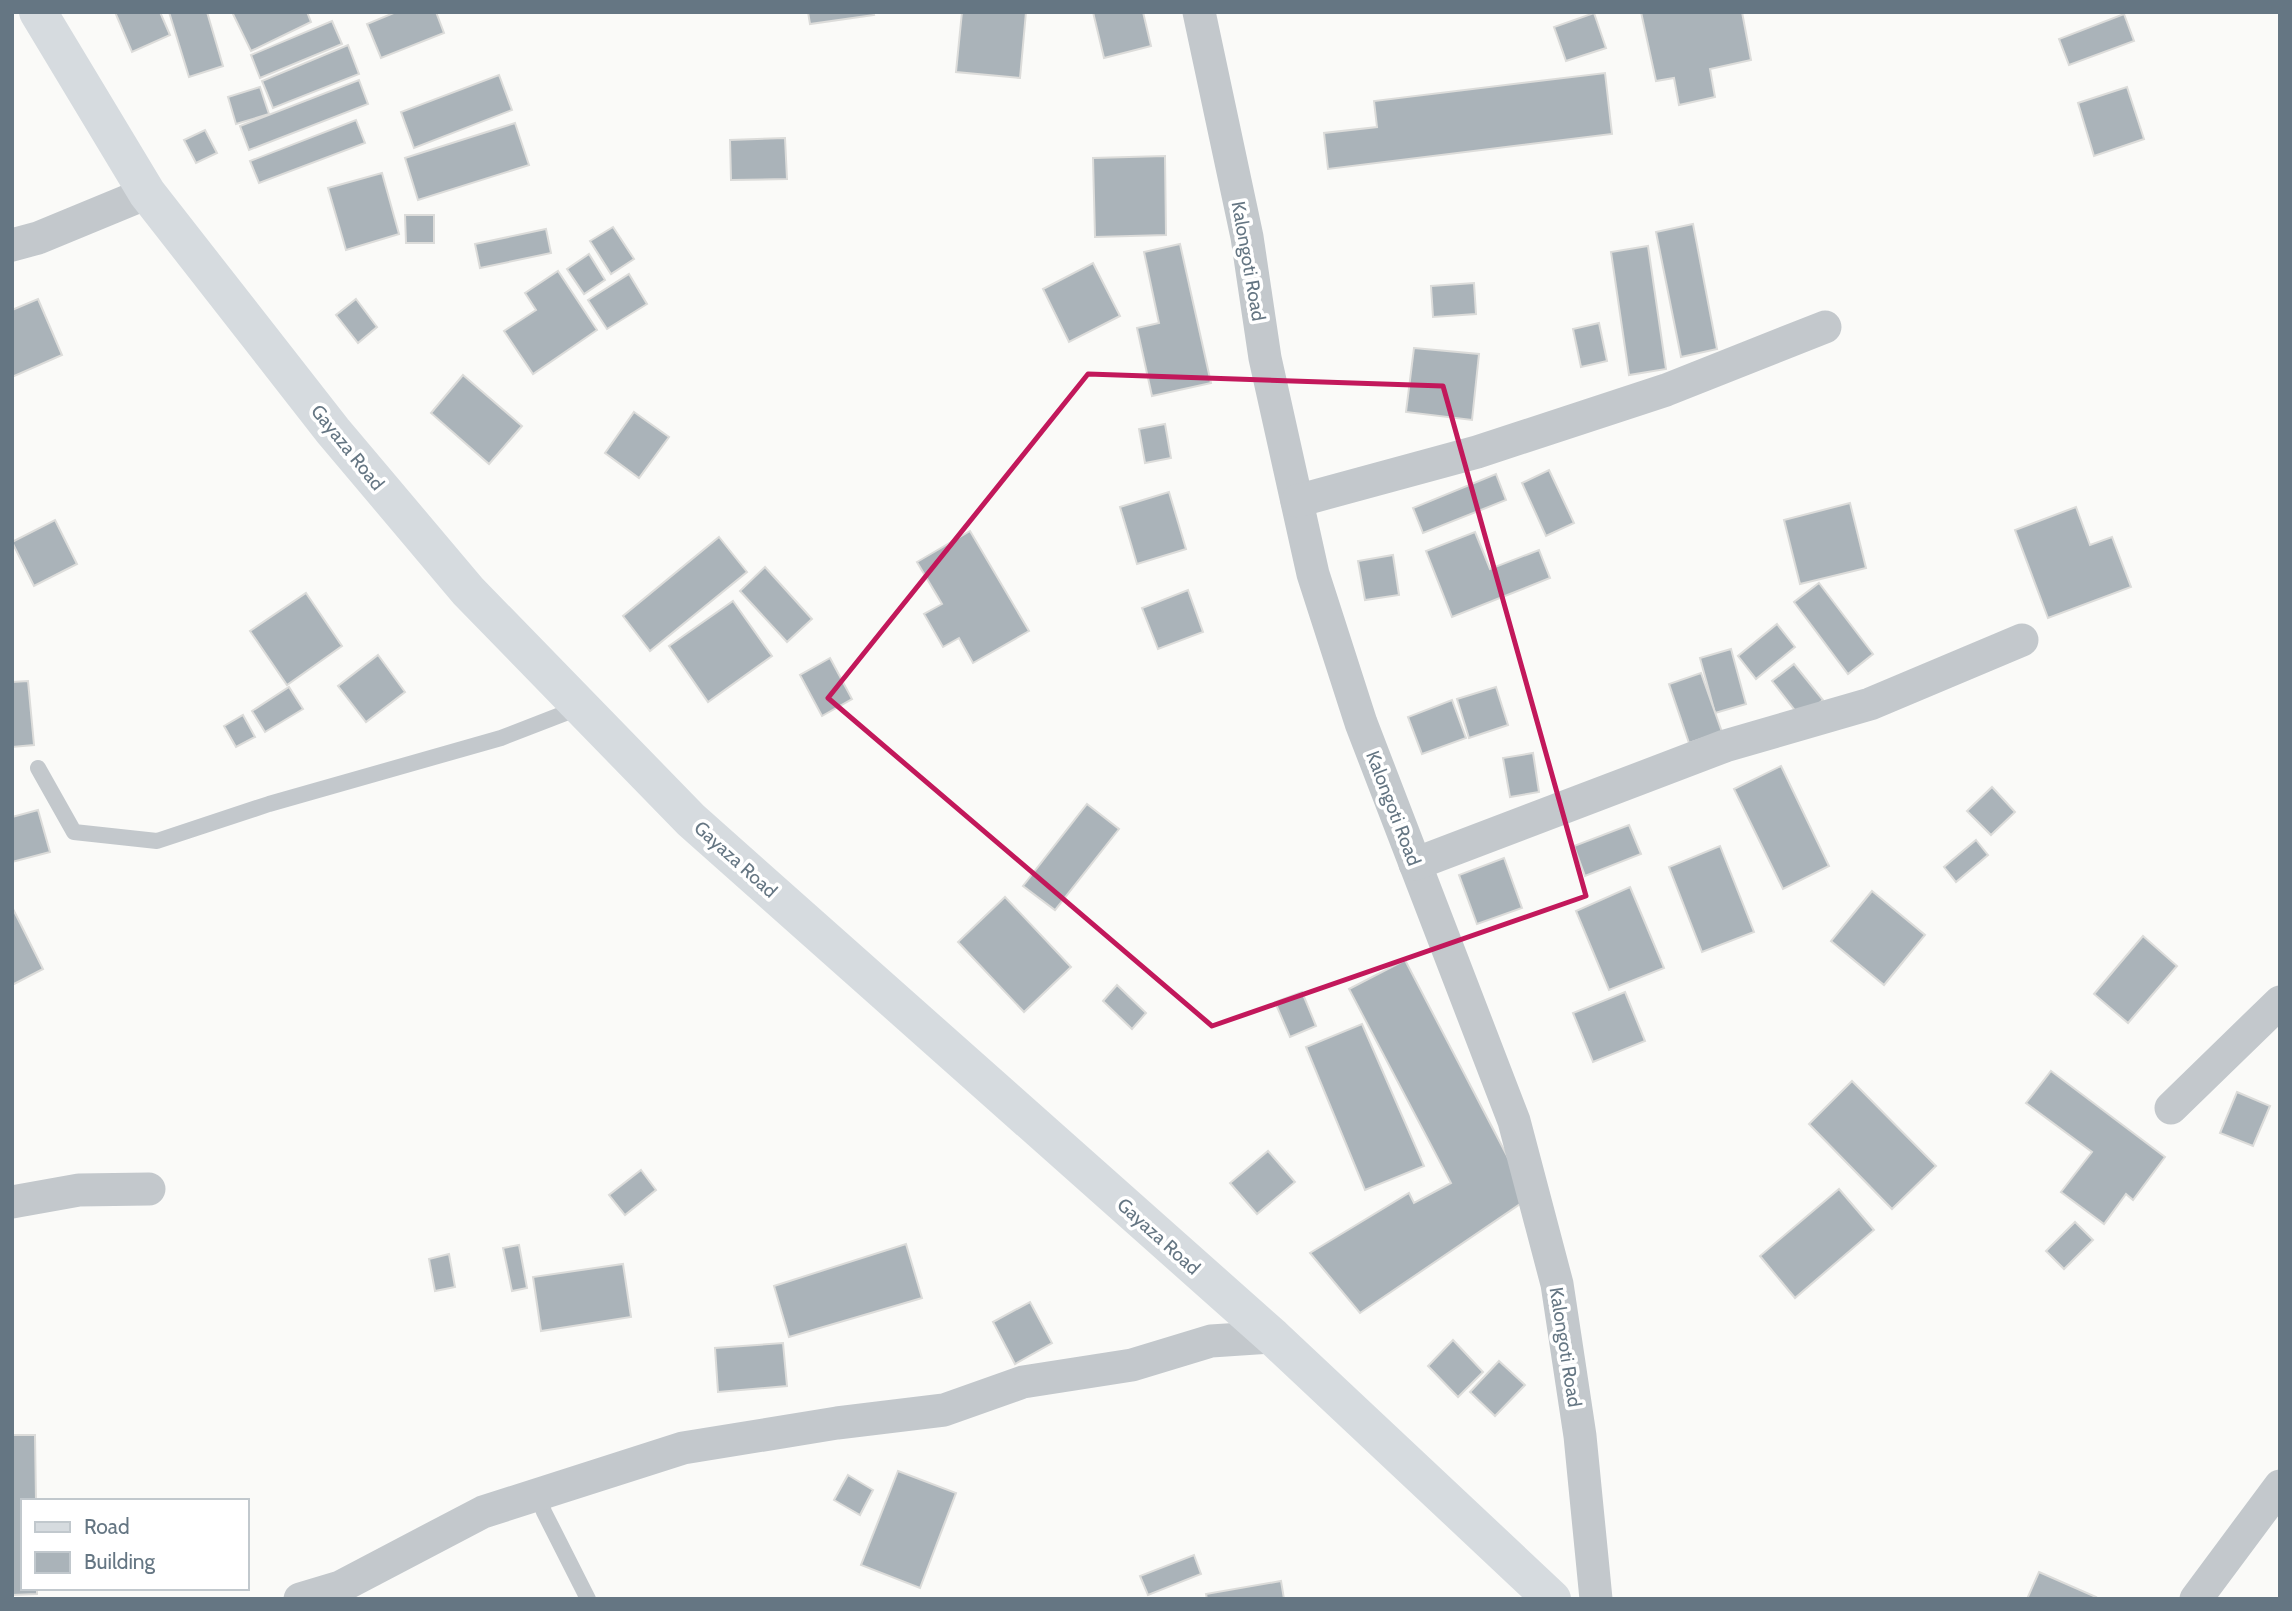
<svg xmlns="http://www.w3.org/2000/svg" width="2292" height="1611" viewBox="0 0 2292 1611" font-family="Cabin,sans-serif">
	<rect width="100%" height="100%" fill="#fafaf8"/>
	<g fill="#aab3b9" stroke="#dcdcda" stroke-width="2">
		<path d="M115,12H160L170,35L132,52Z"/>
		<path d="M169,12H207L223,66L189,77Z"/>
		<path d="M232,12H307L311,22L251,51Z"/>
		<path d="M396,12H436L444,33L381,58L367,24Z"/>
		<path d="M808,12H873L874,15L810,24Z"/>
		<path d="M962,12H1026L1020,78L956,72Z"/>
		<path d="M1093,12H1143L1151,46L1104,58Z"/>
		<path d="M1641,12H1742L1751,60L1710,69L1715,97L1679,105L1674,78L1656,81Z"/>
		<path d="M1594,13L1606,48L1566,61L1554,27Z"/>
		<path d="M2124,14L2134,41L2069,65L2059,39Z"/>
		<path d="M332,21L342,44L260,78L251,55Z"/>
		<path d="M348,45L359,74L273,108L262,81Z"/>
		<path d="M1605,73L1612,134L1328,169L1324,133L1377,127L1374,101Z"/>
		<path d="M499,75L512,110L414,148L401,112Z"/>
		<path d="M359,80L368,104L249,150L240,126Z"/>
		<path d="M260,87L269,114L236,124L228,97Z"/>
		<path d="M2127,87L2144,139L2094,156L2078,103Z"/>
		<path d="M356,120L365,143L259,183L250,161Z"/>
		<path d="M515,123L529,165L418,200L405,158Z"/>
		<path d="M205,130L217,153L196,163L184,140Z"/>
		<path d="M785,138L787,179L731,180L730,140Z"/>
		<path d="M1165,156L1166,235L1095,237L1093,158Z"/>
		<path d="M382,173L399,234L346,250L328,188Z"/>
		<path d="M405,215H434V243H406Z"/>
		<path d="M1693,224L1717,349L1681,357L1656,232Z"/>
		<path d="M613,227L634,259L611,274L590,241Z"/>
		<path d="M546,229L551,253L480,268L475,244Z"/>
		<path d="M1180,244L1211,383L1152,396L1137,328L1159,323L1144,252Z"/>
		<path d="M1648,246L1666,369L1629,375L1611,252Z"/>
		<path d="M589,254L605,280L584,294L567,269Z"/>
		<path d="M1093,263L1120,316L1069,342L1043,289Z"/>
		<path d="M558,271L597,330L533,374L504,331L536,310L525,293Z"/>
		<path d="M629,274L647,304L607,329L588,300Z"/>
		<path d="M1474,283L1476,314L1433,317L1431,286Z"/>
		<path d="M38,299L62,355L12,377V310Z"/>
		<path d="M356,299L377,327L358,343L336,315Z"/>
		<path d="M1599,323L1607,361L1581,367L1573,329Z"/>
		<path d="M1414,348L1479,354L1472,420L1406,412Z"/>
		<path d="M463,375L522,426L489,464L431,413Z"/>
		<path d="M634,412L669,437L639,478L605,453Z"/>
		<path d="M1165,424L1171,458L1145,463L1139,429Z"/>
		<path d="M1549,470L1574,523L1546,536L1522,483Z"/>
		<path d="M1496,474L1506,500L1423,533L1413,508Z"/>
		<path d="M1169,492L1186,549L1137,564L1120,507Z"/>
		<path d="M1850,503L1866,568L1800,584L1784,520Z"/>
		<path d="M2076,507L2090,545L2112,537L2131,587L2048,618L2015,530Z"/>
		<path d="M55,520L77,564L34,586L12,542Z"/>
		<path d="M970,531L1029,631L973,663L959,638L943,647L924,614L942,604L917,562Z"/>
		<path d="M1475,532L1490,569L1539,550L1550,578L1452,617L1426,551Z"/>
		<path d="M719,537L747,572L650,651L623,616Z"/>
		<path d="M1393,555L1399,595L1365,600L1358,561Z"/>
		<path d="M765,567L812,619L787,642L740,591Z"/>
		<path d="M1819,583L1873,654L1848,674L1794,602Z"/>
		<path d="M1188,590L1203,632L1158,649L1142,608Z"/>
		<path d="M306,593L342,646L287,685L250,631Z"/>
		<path d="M733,601L772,656L708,702L669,646Z"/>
		<path d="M1777,624L1795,647L1756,679L1738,656Z"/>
		<path d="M1731,649L1746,704L1715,713L1700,658Z"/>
		<path d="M378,655L405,692L366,722L338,686Z"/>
		<path d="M830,658L852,699L822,716L800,675Z"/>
		<path d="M1794,664L1823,700L1801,718L1772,681Z"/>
		<path d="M1701,673L1722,732L1689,743L1669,684Z"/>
		<path d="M28,681L34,745L12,747V682Z"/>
		<path d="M289,687L303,709L265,732L252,711Z"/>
		<path d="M1496,687L1508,725L1469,738L1457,699Z"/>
		<path d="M1452,700L1466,738L1422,754L1408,717Z"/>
		<path d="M243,715L255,737L236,747L224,726Z"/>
		<path d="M1533,753L1539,792L1510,797L1503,758Z"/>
		<path d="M1781,766L1829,866L1783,889L1734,789Z"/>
		<path d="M1992,787L2015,812L1991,835L1967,811Z"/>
		<path d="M1087,804L1119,829L1055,910L1023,886Z"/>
		<path d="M38,810L50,852L12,862V817Z"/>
		<path d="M1629,825L1641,854L1585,876L1574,846Z"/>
		<path d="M1976,840L1988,855L1956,882L1944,867Z"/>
		<path d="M1720,846L1754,932L1702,952L1669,867Z"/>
		<path d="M1504,858L1522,908L1477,924L1459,875Z"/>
		<path d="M1630,887L1664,968L1609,990L1576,911Z"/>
		<path d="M1872,891L1925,935L1884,985L1831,941Z"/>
		<path d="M1005,897L1071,967L1024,1012L958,942Z"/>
		<path d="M12,907L43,969L12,985Z"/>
		<path d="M2143,936L2177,966L2128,1023L2094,994Z"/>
		<path d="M1405,960L1529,1198L1360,1313L1310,1253L1409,1193L1414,1203L1451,1183L1349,989Z"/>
		<path d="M1117,985L1146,1013L1132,1029L1103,1001Z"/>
		<path d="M1302,992L1316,1026L1290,1037L1275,1002Z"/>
		<path d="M1625,992L1645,1041L1593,1062L1573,1013Z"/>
		<path d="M1362,1024L1424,1166L1365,1190L1306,1047Z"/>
		<path d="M2051,1071L2165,1157L2133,1200L2126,1194L2104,1224L2061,1192L2092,1152L2026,1103Z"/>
		<path d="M1852,1081L1936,1166L1892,1209L1809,1124Z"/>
		<path d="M2237,1092L2270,1106L2253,1146L2220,1133Z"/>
		<path d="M1268,1151L1295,1182L1257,1214L1230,1183Z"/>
		<path d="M641,1170L656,1190L625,1215L609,1195Z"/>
		<path d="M1839,1189L1874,1230L1795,1298L1760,1256Z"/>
		<path d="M2075,1222L2093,1240L2064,1269L2046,1251Z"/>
		<path d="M906,1244L922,1298L789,1337L774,1286Z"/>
		<path d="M519,1245L527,1288L512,1291L503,1248Z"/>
		<path d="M449,1254L455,1287L435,1291L429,1259Z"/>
		<path d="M623,1264L631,1317L541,1331L533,1277Z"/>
		<path d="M1030,1302L1052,1343L1015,1364L993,1322Z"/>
		<path d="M1453,1340L1483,1372L1458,1397L1428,1366Z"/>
		<path d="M783,1343L787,1386L718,1392L715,1348Z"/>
		<path d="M1499,1361L1525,1385L1495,1416L1470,1392Z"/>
		<path d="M12,1435H35L36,1501H23V1588H37V1594L12,1595Z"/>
		<path d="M898,1471L956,1493L920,1588L861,1565Z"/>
		<path d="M848,1475L873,1490L860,1515L834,1500Z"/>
		<path d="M1194,1555L1201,1574L1148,1595L1140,1576Z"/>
		<path d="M2039,1572L2096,1597L2095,1599H2027Z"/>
		<path d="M1281,1581L1284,1599H1207L1206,1594Z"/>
	</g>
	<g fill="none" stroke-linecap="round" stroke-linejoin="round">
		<g stroke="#c3c8cc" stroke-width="16">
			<path d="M38,768L74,832L157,841L269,804L501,738L581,707"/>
			<path d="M538,1494L544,1512L588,1599"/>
		</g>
		<g stroke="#c3c8cc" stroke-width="33">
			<path d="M1199,12L1247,237L1265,358L1313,574L1361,723L1514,1121L1557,1284L1580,1436L1596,1599"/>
			<path d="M12,245L38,238L147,193"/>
			<path d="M1297,501L1477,452L1666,390L1825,327"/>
			<path d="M1415,864L1725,746L1870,704L2022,640"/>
			<path d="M2171,1108L2280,1002"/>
			<path d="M12,1202L79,1190L149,1189"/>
			<path d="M300,1599L340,1587L483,1512L683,1448L837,1423L944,1410L1023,1382L1132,1365L1211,1341L1273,1337"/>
			<path d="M2196,1599L2280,1486"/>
		</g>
		<path stroke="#d6dbdf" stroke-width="38" d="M38,12L147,193L333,431L468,591L691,820L1273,1337L1552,1599"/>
	</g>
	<path fill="none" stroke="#c2185b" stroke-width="5" stroke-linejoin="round" d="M1088,374L1443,386L1586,896L1212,1026L828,698Z"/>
	<g text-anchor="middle" stroke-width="7" stroke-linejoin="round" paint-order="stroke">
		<g font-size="19" fill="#657683" stroke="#fff">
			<text transform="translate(1249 261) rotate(80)" y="7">Kalongoti Road</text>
			<text transform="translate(348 447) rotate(51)" y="7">Gayaza Road</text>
			<text transform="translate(1394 808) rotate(69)" y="7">Kalongoti Road</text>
			<text transform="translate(736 859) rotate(42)" y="7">Gayaza Road</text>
			<text transform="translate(1159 1236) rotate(42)" y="7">Gayaza Road</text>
			<text transform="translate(1566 1347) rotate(81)" y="7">Kalongoti Road</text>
		</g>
	</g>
	<rect width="2292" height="1611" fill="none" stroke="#657683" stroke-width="28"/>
	<rect x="21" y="1499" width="228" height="91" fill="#ffffff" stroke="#c1c8cd" stroke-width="2"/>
	<rect x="35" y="1522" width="35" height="10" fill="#d6dbdf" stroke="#c1c8cd" stroke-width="2"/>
	<text x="84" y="1534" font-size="21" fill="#657683">Road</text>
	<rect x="35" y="1552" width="35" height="21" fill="#aab3b9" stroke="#c1c8cd" stroke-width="2"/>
	<text x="84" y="1569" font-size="21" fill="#657683">Building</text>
</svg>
